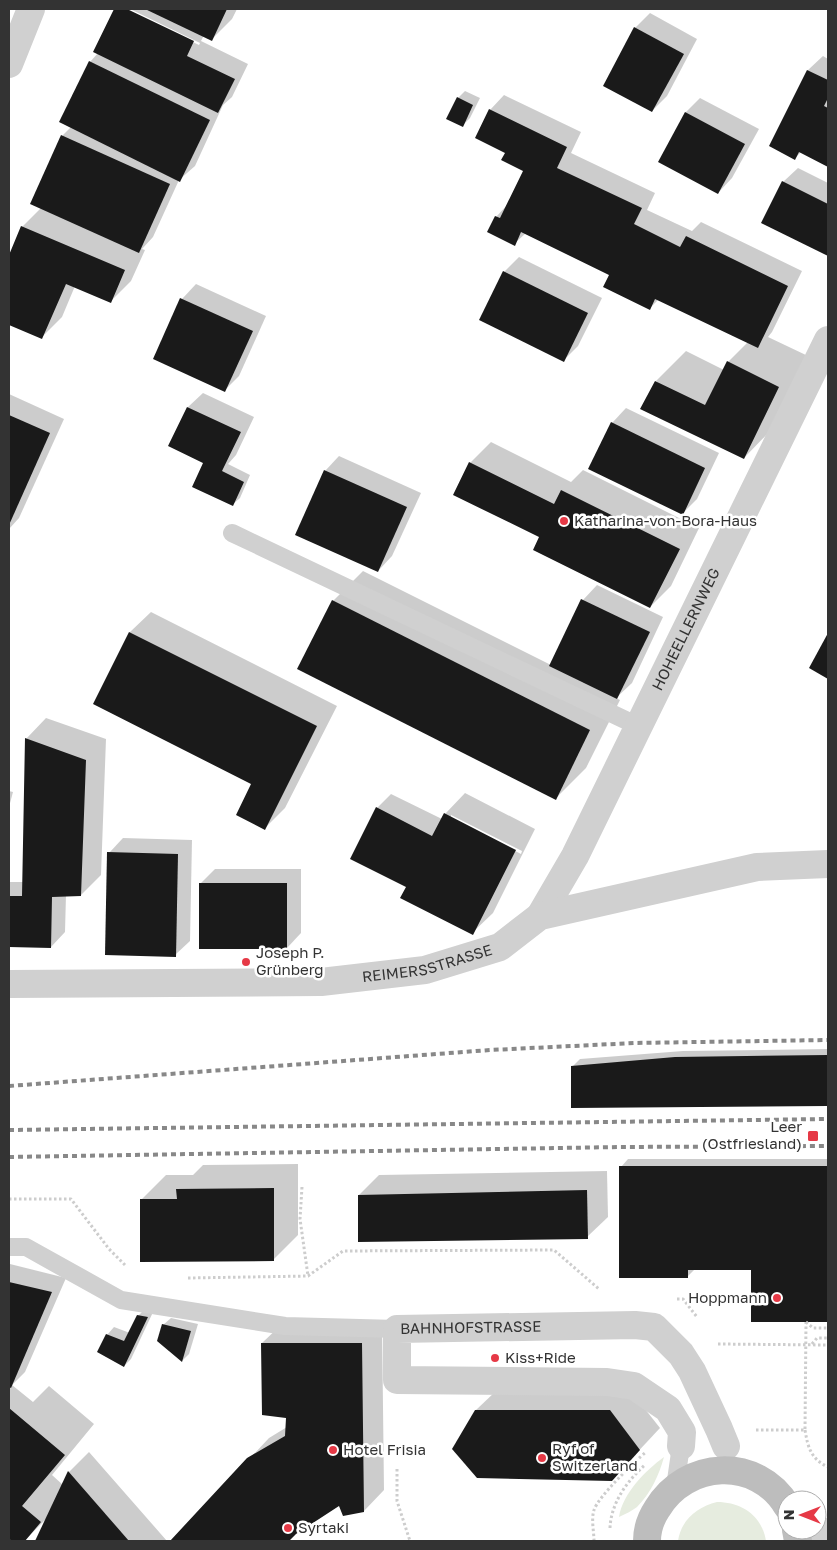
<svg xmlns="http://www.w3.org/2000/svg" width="837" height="1550" viewBox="0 0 837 1550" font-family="'Golos Text',sans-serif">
	<rect width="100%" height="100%" fill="#fff"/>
	<g fill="#e6ecdf">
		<path d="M664,1457C659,1475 651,1493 637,1507C632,1511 625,1514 619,1517C623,1493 645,1471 664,1457Z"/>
		<path d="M717,1502C742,1502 762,1516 766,1541H678C681,1520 697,1507 717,1502Z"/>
	</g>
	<g fill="#0003" fill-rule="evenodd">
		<path d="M116,9H125L199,45L200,43L130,9H237L232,19L212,39L204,35L201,41L248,64L232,97L223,105L195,166L179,180L153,237L142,249L145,250L131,281L111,301L75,286L62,317L42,337L9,323V258L22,227L41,208L32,204L63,135L71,127L61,122L90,62L98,53L95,52Z"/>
		<path d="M650,13L697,39L667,96L652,111L635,28Z"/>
		<path d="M823,56L828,59V166L801,152L795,158L770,146L808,70Z"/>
		<path d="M465,91L480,98L470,118L463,125L458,98Z"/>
		<path d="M504,95L581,132L571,153L655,193L647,210L692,231L701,222L802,271L772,332L768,337L808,356L774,427L744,458L656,381L686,351L724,370L728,362L748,342L659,299L650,308L611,274L526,233L514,244L496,217L508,204L524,170L507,152L490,110Z"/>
		<path d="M700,98L759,129L732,178L718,193L660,162L686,112Z"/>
		<path d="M798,168L828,183V255L763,223L783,182Z"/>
		<path d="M519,257L602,298L578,346L564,360L504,272Z"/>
		<path d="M196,284L266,316L239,376L225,390L154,358L182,299Z"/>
		<path d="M203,393L254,417L236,455L228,464L250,475L240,498L232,505L205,464L170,446L188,407Z"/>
		<path d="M9,394L64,419L19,518L9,529Z"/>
		<path d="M626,408L719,453L697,499L683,513L612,423Z"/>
		<path d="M491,442L571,482L583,470L699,528L671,586L650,607L541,537L470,463Z"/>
		<path d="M339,456L421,493L392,556L378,571L325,471Z"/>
		<path d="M363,571L551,665L583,600L597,585L663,617L632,683L616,698L620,700L586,768L556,798L333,601Z"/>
		<path d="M151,612L337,706L285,808L265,828L253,784L94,704L130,632Z"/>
		<path d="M46,718L106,739L101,875L81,895H66L65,932L51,947L9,946V882H23L26,739Z"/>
		<path d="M9,791L13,792L9,807Z"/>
		<path d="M465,793L535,829L493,913L472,933L408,886L377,808L391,794L442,819L445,814ZM451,815L522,851L521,854L451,818Z"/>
		<path d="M123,838L192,840L190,941L175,955L109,853Z"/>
		<path d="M215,869H301V933L287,948L200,884Z"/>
		<path d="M828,1049V1105L573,1106V1066L580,1059L683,1051Z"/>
		<path d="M628,1159H828V1321H752V1268L695,1269L687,1277L621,1167Z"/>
		<path d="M298,1164V1235L273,1260L141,1200L166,1175H193L203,1165Z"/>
		<path d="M607,1171L608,1217L587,1237L359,1195L379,1175Z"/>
		<path d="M10,1264L66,1278L25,1372L12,1385L33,1402L49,1386L94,1424L52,1475L63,1485L69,1472L89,1452L167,1541H37L47,1518L24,1541H14L9,1537V1266Z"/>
		<path d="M146,1308L154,1310L131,1359L124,1366L107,1335L114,1327L130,1333L138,1316Z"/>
		<path d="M171,1318L198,1324L189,1354L182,1361L163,1325Z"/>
		<path d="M283,1323H382L384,1490L364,1511L339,1504L295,1533L287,1541H172L269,1438L287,1427V1417L262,1343Z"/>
		<path d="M497,1390H630L660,1428L632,1458L476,1410Z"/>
	</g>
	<g fill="#1a1a1a">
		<path d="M114,9H127L194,41L187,56L235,79L218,113L93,52Z"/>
		<path d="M145,9H227L212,41Z"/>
		<path d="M634,27L684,54L652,112L603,86Z"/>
		<path d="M89,61L210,120L180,182L59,122Z"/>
		<path d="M807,70L828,80V98L824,106L828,108V167L799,152L795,160L769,146Z"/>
		<path d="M457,97L473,105L463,127L446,119Z"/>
		<path d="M489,109L567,147L557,168L642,208L634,224L680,247L686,236L788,286L758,348L655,299L650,310L603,287L609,275L521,232L515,246L487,232L495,216L500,218L523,171L501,160L505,153L475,138Z"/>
		<path d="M685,112L745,144L718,194L658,162Z"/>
		<path d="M61,135L170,184L139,253L30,204Z"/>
		<path d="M782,181L828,204V256L761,223Z"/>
		<path d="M21,226L125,270L111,303L66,284L42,339L9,325V255Z"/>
		<path d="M503,271L588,313L564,362L479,320Z"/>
		<path d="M180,298L253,331L225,392L153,359Z"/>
		<path d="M727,361L779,387L744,459L640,409L655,381L705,405Z"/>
		<path d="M187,407L241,432L222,471L244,482L233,506L192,487L203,463L168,446Z"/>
		<path d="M9,415L50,433L9,525Z"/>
		<path d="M611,422L705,468L683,515L588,469Z"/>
		<path d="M469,462L554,504L561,490L680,549L650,608L533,550L539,537L453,495Z"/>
		<path d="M324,470L407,507L378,572L295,535Z"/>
		<path d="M581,599L650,632L617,699L549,666Z"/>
		<path d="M332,600L590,730L556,800L297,669Z"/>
		<path d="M129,632L317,726L265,830L236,815L251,784L93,704Z"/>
		<path d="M828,633V679L809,668Z"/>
		<path d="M25,738L86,760L81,896L52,897L51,948L9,947V896H22Z"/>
		<path d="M376,807L432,836L444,813L516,850L473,935L400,898L406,887L350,859Z"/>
		<path d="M107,852L178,854L176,957L105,955Z"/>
		<rect x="199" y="883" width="88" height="66"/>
		<path d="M828,1055V1106L571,1108V1066L675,1057Z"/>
		<path d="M619,1166H828V1322H751V1270H688V1278H619Z"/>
		<path d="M274,1188V1261L140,1262V1199H177L176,1189Z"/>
		<path d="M587,1190L588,1239L358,1242V1195Z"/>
		<path d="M9,1282L52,1292L11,1388L9,1387Z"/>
		<path d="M137,1315L148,1317L124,1367L97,1352L106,1334L124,1341Z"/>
		<path d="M162,1324L191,1331L182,1362L157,1341Z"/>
		<path d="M261,1343H362L364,1512L343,1516L339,1506L296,1534L289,1541H170L247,1458L285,1436L286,1418L262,1415Z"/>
		<path d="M9,1408L65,1455L22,1506L41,1522L25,1541H12L9,1539Z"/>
		<path d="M475,1410H610L640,1450L612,1481L477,1478L452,1449Z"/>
		<path d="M68,1471L129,1541H35Z"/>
	</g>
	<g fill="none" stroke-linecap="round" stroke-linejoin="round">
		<g stroke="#cdcdcd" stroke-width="3" stroke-dasharray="2.5 2.5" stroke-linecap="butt">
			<path d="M302,1187L300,1219L308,1276"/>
			<path d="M9,1199H71L109,1249L125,1265"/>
			<path d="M188,1278L308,1276L343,1251L554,1250L599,1289"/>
			<path d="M677,1299H683L697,1317"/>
			<path d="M806,1322L813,1328H828"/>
			<path d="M718,1344L828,1345"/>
			<path d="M812,1344L817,1338H828"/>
			<path d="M756,1430H805L806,1322"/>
			<path d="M805,1430C808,1448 811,1459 828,1467"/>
			<path d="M397,1469V1501L410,1541"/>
			<path d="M610,1528C611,1503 627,1481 645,1465"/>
			<path d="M594,1541C594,1532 591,1519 594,1510C598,1497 634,1462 646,1452"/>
		</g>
		<g stroke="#d0d0d0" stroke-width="18">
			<path d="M232,533L638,726"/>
			<path d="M9,1247H26L121,1300L285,1326L397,1329"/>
			<path d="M675,1487L681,1446"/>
		</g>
		<g stroke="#d0d0d0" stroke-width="28">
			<path d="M9,64L31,9"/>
			<path id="s1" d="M540,916L575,856L828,340"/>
			<path id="s2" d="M9,984L321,982L425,970L500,947L540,916L757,867L828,864"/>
			<path id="s3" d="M681,1446L682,1432L668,1409L634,1386L607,1382L397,1380V1329L635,1325L654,1327L681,1354L692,1371L719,1429L726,1446"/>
			<path d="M798,1538L828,1532"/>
		</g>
		<g stroke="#bdbdbd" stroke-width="28">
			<path d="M796,1530L798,1541"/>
			<path d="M647,1541C647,1530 651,1518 657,1509C686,1460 757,1456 787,1506"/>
		</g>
		<g stroke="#888" stroke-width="4" stroke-dasharray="5 4" stroke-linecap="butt">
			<path d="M9,1086L490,1050L634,1043L828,1040"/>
			<path d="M9,1130L828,1119"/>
			<path d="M9,1157L620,1147L828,1146"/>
		</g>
	</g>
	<g fill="#e63946" stroke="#fff" stroke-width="2">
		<circle cx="564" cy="521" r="5"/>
		<circle cx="246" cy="962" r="5"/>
		<rect x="807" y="1130" width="12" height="12" rx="2.5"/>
		<circle cx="777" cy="1298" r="5"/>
		<circle cx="495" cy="1358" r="5"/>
		<circle cx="333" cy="1450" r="5"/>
		<circle cx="542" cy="1458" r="5"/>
		<circle cx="288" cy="1528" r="5"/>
	</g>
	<g text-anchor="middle" stroke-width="5" stroke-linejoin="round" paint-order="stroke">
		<g font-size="15" fill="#333" stroke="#fff" text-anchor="start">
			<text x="574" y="526">Katharina-von-Bora-Haus</text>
			<text x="256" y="958">Joseph P.<tspan x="256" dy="17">Grünberg</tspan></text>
			<text x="802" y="1132" text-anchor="end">Leer<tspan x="802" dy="17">(Ostfriesland)</tspan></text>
			<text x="767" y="1303" text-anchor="end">Hoppmann</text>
			<text x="505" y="1363">Kiss+Ride</text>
			<text x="552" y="1454">Ryf of<tspan x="552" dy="17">Switzerland</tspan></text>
			<text x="343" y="1455">Hotel Frisia</text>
			<text x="298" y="1533">Syrtaki</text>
		</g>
		<g font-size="15" fill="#333" stroke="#fff">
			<text dy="5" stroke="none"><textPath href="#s1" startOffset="322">HOHEELLERNWEG</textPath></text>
			<text dy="5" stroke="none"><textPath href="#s2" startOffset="420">REIMERSSTRASSE</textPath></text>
			<text dy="5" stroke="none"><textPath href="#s3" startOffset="444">BAHNHOFSTRASSE</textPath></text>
		</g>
	</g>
	<rect width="837" height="1550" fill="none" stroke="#333333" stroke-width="20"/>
	<g transform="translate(802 1515) rotate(270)"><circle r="24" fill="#ffffff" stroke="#adadad"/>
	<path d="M0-4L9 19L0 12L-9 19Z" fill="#e63946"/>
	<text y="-8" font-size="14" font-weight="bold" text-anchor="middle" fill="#333333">N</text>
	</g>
</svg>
